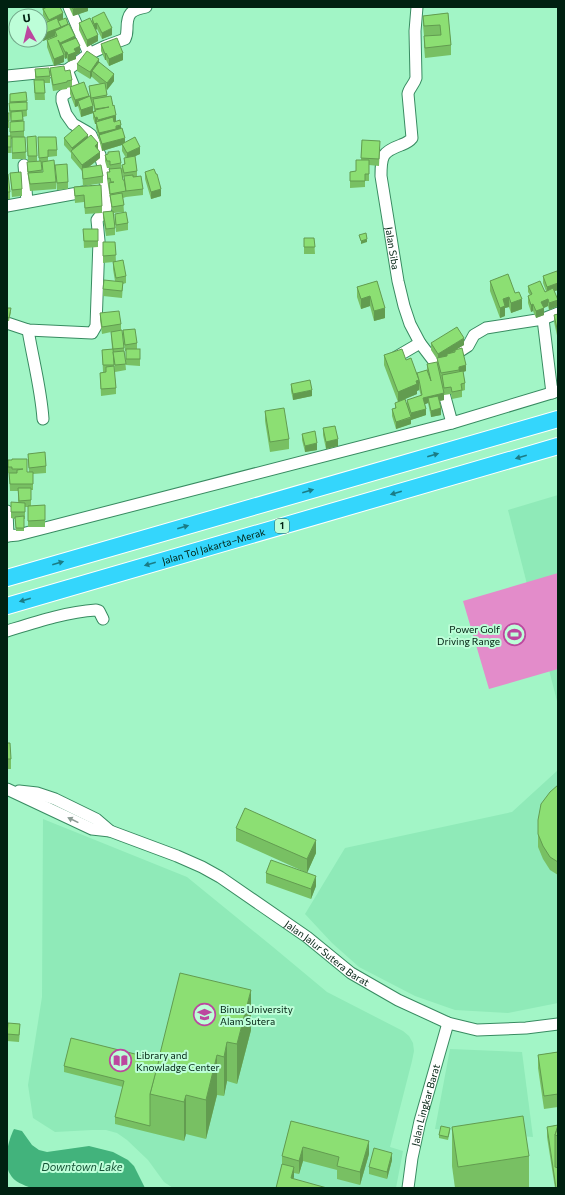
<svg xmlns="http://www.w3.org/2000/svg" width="565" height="1195" viewBox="0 0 565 1195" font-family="Commissioner,sans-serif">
	<rect width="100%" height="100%" fill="#a2f5c6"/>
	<g fill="#8feab8">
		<path d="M558,495V705L508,510Z"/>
		<path d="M558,770V1003L508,1013L455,1010L415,996L359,967L332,943L305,914L345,848L512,812Z"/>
		<path d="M43,819L187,877L273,947L327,992L403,1031L409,1036L413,1043L414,1051L412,1061L390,1147L403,1151L396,1188H173L164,1182L148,1160L127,1140L117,1133L106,1130H92L55,1132L33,1118L28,1085L42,997Z"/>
		<path d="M450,1049L522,1052L533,1137L435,1129Z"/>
	</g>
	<path fill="#e38cca" d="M558,573V669L489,689L463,601Z"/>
	<path fill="#42b37c" d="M14,1129L22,1131L32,1145L39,1150L47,1152L89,1146L113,1152L128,1160L134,1166L145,1188H31C24,1185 14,1182 10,1174C3,1162 8,1141 14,1129Z"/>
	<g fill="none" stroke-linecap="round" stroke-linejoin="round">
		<defs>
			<g id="minor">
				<path d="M69,7L89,54"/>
				<path id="s1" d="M417,7L415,31L416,78C414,85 409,88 408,94L412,138C409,142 406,143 401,145C382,152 381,156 381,176L398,281L404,306L410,324L420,343L436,364L452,423L558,391"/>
				<path d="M7,76L67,70L89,54L106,46L125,39C127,35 127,33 127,29C127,13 131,10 146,7"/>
				<path d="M24,165L27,202"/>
				<path d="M7,206L89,191"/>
				<path d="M543,319L552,393"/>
				<path d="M7,323L28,330L92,333L96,326L99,241L97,220L100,216L103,214L106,208V189L103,166L100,155L91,135L87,132L73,124L66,114L62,101V96L72,89L74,87L67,70"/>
				<path d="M28,330C33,360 41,389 43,419"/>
				<path d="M451,357L468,346L474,335L486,328L543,319L558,313"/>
				<path d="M391,360L420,343"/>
				<path d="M7,511L8,536"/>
				<path d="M7,536L18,535L452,423"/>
				<path d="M7,631C36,622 66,612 96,610L99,611L103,619"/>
				<path id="s2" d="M7,789L92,829L110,831L177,856L202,867L220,877L307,937L351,973L398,1000L448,1023L477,1030L526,1028L558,1024"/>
				<path d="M19,791L37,793L55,799L96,819L110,831"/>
				<path id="s3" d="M408,1188L412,1158L420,1121L448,1023"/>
			</g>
			<g id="highway">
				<path d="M7,578L558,419"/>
				<path id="s4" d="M7,606L558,446"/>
			</g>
		</defs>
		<use href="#minor" stroke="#388b61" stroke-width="13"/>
		<use href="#highway" stroke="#fff" stroke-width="18"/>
		<use href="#minor" stroke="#fff" stroke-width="11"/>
		<use href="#highway" stroke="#34d6fc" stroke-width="16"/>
	</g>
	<g fill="#78c063" fill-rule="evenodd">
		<path d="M42,7H60L63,19L68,24L75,38L80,53L76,55V59L68,62L67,58L65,59L64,57V62L54,66L47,47V40L55,36L43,41L40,33V25L47,22L43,15V11Z"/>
		<path d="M69,7H88V11L73,16Z"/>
		<path d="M448,13L451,45V55L425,58L424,46V36L423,25V16Z"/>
		<path d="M92,18L112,35L102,39L97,29L96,30L98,41L87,47L79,30V23L92,21Z"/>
		<path d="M101,44L123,60L109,66L106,60H105L101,51Z"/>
		<path d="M99,62L114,81L107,90L106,89L107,96L116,121L121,128L125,143L140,154L135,156L137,171V177L143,189V195L126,197V191V197L123,198L124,212L114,213L115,228V235L106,236L103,218V212L112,211L107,179V172H109V169H110V168H107L105,161V155L108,154V152L121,163L123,180L124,182V179L122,172V165H124V158H126L122,151V145L102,151L96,128V124H95L93,118V112L94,111L93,104H92L93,113L81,117L78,106L75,107L70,94V87L67,88V89L53,91L50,74V68L65,71L72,80V87L89,97L90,96L89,86L100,84L92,77V76L90,79L77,71V64Z"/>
		<path d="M35,69L50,76V83H44L45,100H35L34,87V80H35Z"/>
		<path d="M26,92L27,116L23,117L24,131V137H25L26,159H12V139H11V153H7V136H10V122H11L9,110L10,94Z"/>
		<path d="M7,105L9,121V128H7Z"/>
		<path d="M27,137L37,156V161H39L38,137L57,150V156L48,157V161L56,182V189L30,191L27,169V162H28ZM41,164H42L43,172H42Z"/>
		<path d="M64,138H88L98,149L100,158L89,167L103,176V183L83,186L82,171L71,158V153L64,145Z"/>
		<path d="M362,140L380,147L379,166L369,165V181H365V187L350,188V172L356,171L361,160Z"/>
		<path d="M55,165L68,182V189L57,190Z"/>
		<path d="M145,172L161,196L151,199L145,179Z"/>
		<path d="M10,173L22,189V196L12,197Z"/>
		<path d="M7,174L10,192V199H7Z"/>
		<path d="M74,187L102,206V213L85,214L84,202L75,203Z"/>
		<path d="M115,214L128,223V230L116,232L115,221Z"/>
		<path d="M83,229H98V247L84,248Z"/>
		<path d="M304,238H314L315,254H304Z"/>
		<path d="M103,242H115L116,262L126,276V283L123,284L122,298L103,296V289L115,281L113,269V262L103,263Z"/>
		<path d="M558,275V290L554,291L558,306L549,310L548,306L544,308V315L536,318L533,311L531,312L528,303V296L530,295L528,292V286L545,292L546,291L543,283V276Z"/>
		<path d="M377,281L385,318L374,321L370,306L361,309L357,297V287Z"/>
		<path d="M490,281L515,293L522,309L511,313L509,307L505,308V316L500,318L490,291Z"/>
		<path d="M7,308L11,312L9,321H7Z"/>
		<path d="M100,313L121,324V330L124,348L126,370L115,372L113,355L116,388V394L101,396L100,373L106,372H103L102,350L112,349L111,332L102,334L100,320Z"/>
		<path d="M558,314V340L554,322V315Z"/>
		<path d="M123,330L137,343V349H140V366L126,365V351H125L123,337Z"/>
		<path d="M431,343L464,345L456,349L466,371L463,372L465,383V390L462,391V397L452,399L451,394L444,395V394V400L439,401L441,415L431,417L428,403L425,404L426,415L411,420V424L396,429L392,416V409H395V403H407V400L421,396L419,389V390L417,391V394L398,402L384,365V355L406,360L417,373L427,370V364L437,365V359L431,350Z"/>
		<path d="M291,384L312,396L293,400L291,391Z"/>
		<path d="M265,411L289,439V449L270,452L265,421Z"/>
		<path d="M323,428L338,446L326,449L323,435Z"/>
		<path d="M302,434L317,450L305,452L302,440Z"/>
		<path d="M28,454L46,466V473L33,474V490H31V506L45,505V527H28V507H25V519H24V531H16L15,519L11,518V502L18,503V491H10L9,473H8V460L27,472H29L28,461Z"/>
		<path d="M7,743L11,759V769H7Z"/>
		<path d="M558,785V875L550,870L543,859L538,847V820Z"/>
		<path d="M236,828L316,853L307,873L236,841Z"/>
		<path d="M266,873L316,886L311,899L266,883Z"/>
		<path d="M20,1030L19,1042L7,1041V1034Z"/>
		<path d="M251,1030L237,1084L227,1081L224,1096L217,1095L206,1139L186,1134L184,1141L115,1124V1117L123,1087L64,1072V1066L159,1060Z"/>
		<path d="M558,1052V1107L544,1109L538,1068V1055Z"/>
		<path d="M291,1121L369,1154L360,1185L337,1179V1170L303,1161L299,1174L294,1173L293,1179L276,1188L282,1166V1156Z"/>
		<path d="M558,1125V1188H555L547,1137V1127Z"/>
		<path d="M452,1127L529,1156V1188H455L452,1166Z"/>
		<path d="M450,1131L448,1140L439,1138V1135Z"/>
		<path d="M392,1160L387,1179L369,1174V1167Z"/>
	</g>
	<g fill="#629c50">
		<path d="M80,7H88V11L73,16V9Z"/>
		<path d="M63,13V19L49,26V20Z"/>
		<path d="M97,23V29L94,31V24Z"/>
		<path d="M68,24V27L55,31V36L43,41V34Z"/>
		<path d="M112,28V35L102,39V33Z"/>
		<path d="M98,35V41L87,47V40Z"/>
		<path d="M75,36V43L61,44V50H60V43Z"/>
		<path d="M80,46V53L76,55V59L68,62V55L74,49Z"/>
		<path d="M65,52H67V58L65,59Z"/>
		<path d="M106,53V60H105V54Z"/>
		<path d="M123,53V60L109,66V59Z"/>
		<path d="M64,55V62L54,66V59Z"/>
		<path d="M99,59V66L92,71V76L90,79V72Z"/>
		<path d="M114,74V81L107,90V83Z"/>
		<path d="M89,96V102L78,101V106L75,107V100Z"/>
		<path d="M93,106V113L81,117V110Z"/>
		<path d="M116,115V122L98,126V120Z"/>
		<path d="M97,117V124L96,122V124H95V118Z"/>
		<path d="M121,125V132L99,135V140V133Z"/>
		<path d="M88,135V141L72,153V148Z"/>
		<path d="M125,138V144L102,151V144Z"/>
		<path d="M98,143V150L95,146Z"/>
		<path d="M140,147V154L127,160V153Z"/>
		<path d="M100,152V158L82,172V165Z"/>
		<path d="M161,189V196L151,199V192Z"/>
		<path d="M367,239V242L361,244V241Z"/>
		<path d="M558,283V290L547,294V287Z"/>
		<path d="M370,296V306L361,309V299Z"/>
		<path d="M509,297V307L505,308V316L500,318V308L503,299Z"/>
		<path d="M522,299V309L511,313V303Z"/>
		<path d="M548,299V306L541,309V302Z"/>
		<path d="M558,300V306L549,310V303Z"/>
		<path d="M533,304V311L531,312V305Z"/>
		<path d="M385,308V318L374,321V311Z"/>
		<path d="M544,308V315L536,318V311Z"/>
		<path d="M464,338V345L438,361V354Z"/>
		<path d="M466,365V371L459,373V367Z"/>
		<path d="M419,380V390L417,391V394L398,402V392Z"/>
		<path d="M312,390V396L293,400V394Z"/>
		<path d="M444,393V400L429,403L428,398V403L423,405V398Z"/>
		<path d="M441,408V415L431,417V411Z"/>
		<path d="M426,409V415L411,420V424L396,429V422L411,418V413Z"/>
		<path d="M338,439V446L326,449V442Z"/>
		<path d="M317,443V450L305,452V446Z"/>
		<path d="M316,840V853L307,873V859Z"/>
		<path d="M316,876V886L311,899V889Z"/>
		<path d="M251,990V1030L237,1084V1044Z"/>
		<path d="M227,1042V1081L224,1096V1057Z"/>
		<path d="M217,1055V1095L206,1139V1100Z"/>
		<path d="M186,1095V1134L184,1141V1102Z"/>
		<path d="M369,1141V1154L360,1185V1172Z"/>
		<path d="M303,1147V1161L299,1174V1161Z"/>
		<path d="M392,1153V1160L387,1179V1172Z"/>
		<path d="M294,1167V1177L291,1188V1178Z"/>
	</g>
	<g fill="#8cdf73" stroke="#629c50">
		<path d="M47,7H60L63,13L49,20L43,9Z"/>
		<path d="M72,7H80L73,9Z"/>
		<path d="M104,12L112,28L102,33L97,23L94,24L92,18Z"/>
		<path d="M448,13L451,45L425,48L424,36L441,35L440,25L424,26L423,16Z"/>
		<path d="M57,18L61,27L43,34L40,25Z"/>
		<path d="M66,18L68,24L61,27L58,21Z"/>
		<path d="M90,18L98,35L87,40L79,23Z"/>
		<path d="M69,24L75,36L60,43L58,40L64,55L54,59L47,40L57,36L55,31Z"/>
		<path d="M76,38L80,46L74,49L76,52L68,55L67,52H65L61,44Z"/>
		<path d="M117,38L123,53L109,59L106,53L105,54L101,44Z"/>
		<path d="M87,51L99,59L90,72L77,64Z"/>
		<path d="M99,62L114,74L107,83L92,71Z"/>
		<path d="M64,66L65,71L70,70L72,80L67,81V82L53,85L50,68Z"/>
		<path d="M49,68L50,76L36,77L35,69Z"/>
		<path d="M34,80H44L45,93H35Z"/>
		<path d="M84,82L89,96L75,100L70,87Z"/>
		<path d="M105,83L107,95L91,98L89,86Z"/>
		<path d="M26,92L27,101L10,102V94Z"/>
		<path d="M90,96L93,106L81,110L78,101Z"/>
		<path d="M111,96L113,106L114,105L116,115L98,120L97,117L95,118L93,112L96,111L95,110L109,107L95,109L93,99Z"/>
		<path d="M27,102V110L10,111L9,103Z"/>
		<path d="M22,111L23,120L11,121V112Z"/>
		<rect x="7" y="113" width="2" height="8"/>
		<path d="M113,117L114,122L120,120L121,125L116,126V129L99,133L96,122Z"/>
		<path d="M24,121V131L10,132V122Z"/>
		<path d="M79,125L88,135L72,148L64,138Z"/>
		<path d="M122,128L125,138L102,144L99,135Z"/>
		<path d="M91,135L98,143L95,146L100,152L82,165L71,151Z"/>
		<rect x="7" y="136" width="4" height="11"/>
		<path d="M36,136L37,156H28L27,137Z"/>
		<path d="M12,137H25L26,152L12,153Z"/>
		<path d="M38,137H56L57,150H48V157L39,158Z"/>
		<path d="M135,137L140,147L127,153L122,144Z"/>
		<path d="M362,140L380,141L379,159L361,158Z"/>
		<path d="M119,151L121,163L110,165V161H107L105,155L108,154V152Z"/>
		<path d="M135,156L137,171L124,173L122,165L125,164L124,158Z"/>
		<path d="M54,160L56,182L30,184L28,173L43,172L42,162Z"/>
		<path d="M356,160H369V174H365V181H350V172L356,171Z"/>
		<path d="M41,161L42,170L28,172L27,162Z"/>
		<path d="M67,164L68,182L57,183L55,165Z"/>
		<path d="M101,165L103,176L83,179L82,168Z"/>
		<path d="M121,168L123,180H124L126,191L110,194L109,183L114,182H111L110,178L108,179L107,172H110L109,169Z"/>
		<path d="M154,169L156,174H157L161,189L151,192L145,172Z"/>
		<path d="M21,172L22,189L12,190L10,173Z"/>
		<path d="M7,174H8L10,192H7Z"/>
		<path d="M133,175V177L141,176L143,189L126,191L124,176Z"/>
		<path d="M101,185L102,206L85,208L84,195L75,196L74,187Z"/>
		<path d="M122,193L124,205L112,207L110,195Z"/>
		<path d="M113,211L115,228L106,229L103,212Z"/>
		<path d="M126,212L128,223L116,225L115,214Z"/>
		<path d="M83,229H98V241H84Z"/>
		<path d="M366,233L367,239L361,241L359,235Z"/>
		<path d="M304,238H314L315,247H304Z"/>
		<path d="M103,242H115L116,255L103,256Z"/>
		<path d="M123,260L126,276L116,278L113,262Z"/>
		<path d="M557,271L558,275V283L547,287L543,276Z"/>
		<path d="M508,274L515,293L519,292L522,299L511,303L509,297L503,299L505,306L500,308L490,281Z"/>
		<path d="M104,280L123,282L122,291L103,289Z"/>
		<path d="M377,281L385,308L374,311L370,296L361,299L357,287Z"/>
		<path d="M540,281L545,292L553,288L558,300L549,303L548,299L541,302L544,308L536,311L533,304L531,305L528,296L532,294L528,286Z"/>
		<path d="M7,308H11L9,318L7,317Z"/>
		<path d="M119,311L121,324L102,327L100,313Z"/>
		<path d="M558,314V333L554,315Z"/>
		<path d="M457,327L464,338L438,354L431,343Z"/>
		<path d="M135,329L137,343L125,345L123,330Z"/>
		<path d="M122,330L124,348L113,349L114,365H103L102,350L113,349L111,332Z"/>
		<path d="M462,348L466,365L459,367V370L441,373L437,358L447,356V354L455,352V350Z"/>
		<rect x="126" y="349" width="14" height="10"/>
		<path d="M402,349L406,360L411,358L419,380L416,381L417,384L398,392L384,355Z"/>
		<path d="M124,351L126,364L115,365L113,352Z"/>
		<path d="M437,362L444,393L423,398L426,409L411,413L407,400L422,395L419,380L417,373L427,370L431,381L427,364Z"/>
		<path d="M114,366L116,388L101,389L100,373L106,372V367Z"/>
		<path d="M463,371L465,383L461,384L462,390L452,392L451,387L444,388L442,375Z"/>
		<path d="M310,380L312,390L293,394L291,384Z"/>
		<path d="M438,396L441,408L431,411L428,398Z"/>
		<path d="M405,399L411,417L396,422L392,409L396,408L395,403Z"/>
		<path d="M284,408L289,439L270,442L265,411Z"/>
		<path d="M335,426L338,439L326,442L323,428Z"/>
		<path d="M315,431L317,443L305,446L302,434Z"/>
		<path d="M45,452L46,466L29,468L28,454Z"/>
		<path d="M12,459H27V472H33V484H10L9,473H17V470L23,469H12V467H8V460H12Z"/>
		<path d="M18,488H31V500L19,501Z"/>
		<path d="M11,502L25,503V512H11Z"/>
		<path d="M45,505V520L28,521V506Z"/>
		<path d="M24,516V528H16L15,517Z"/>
		<path d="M7,743H10L11,759H7Z"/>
		<path d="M558,785V862L550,857L543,846L538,834V820L541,804L550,792Z"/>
		<path d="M245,808L316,840L307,859L236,828Z"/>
		<path d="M271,860L316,876L311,889L266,873Z"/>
		<path d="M180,973L251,990L237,1044L227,1042L224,1057L217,1055L206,1100L186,1095L184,1102L150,1094Z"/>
		<path d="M8,1023L20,1024L19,1035L7,1034Z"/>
		<path d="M71,1038L159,1060L150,1094V1126L115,1117L124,1081L64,1066Z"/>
		<path d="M558,1052V1094L544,1096L538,1055Z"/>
		<path d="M523,1116L529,1156L458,1167L452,1127Z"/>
		<path d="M291,1121L369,1141L360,1172L337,1166L339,1157L303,1147L299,1161L282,1156Z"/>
		<path d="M558,1125L555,1135V1167L558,1168V1188H556L547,1127Z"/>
		<path d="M441,1126L450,1128L448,1137L439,1135Z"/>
		<path d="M558,1127V1136L555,1135Z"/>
		<path d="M374,1148L392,1153L387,1172L369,1167Z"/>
		<path d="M282,1164L294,1167L291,1178L327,1188H276Z"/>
	</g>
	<defs><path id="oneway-solid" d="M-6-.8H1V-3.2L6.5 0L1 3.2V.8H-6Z"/></defs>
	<g fill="#1a7c86">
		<use href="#oneway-solid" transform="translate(433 455) rotate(-16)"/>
		<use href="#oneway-solid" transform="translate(521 457) rotate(164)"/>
		<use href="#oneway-solid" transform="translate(308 491) rotate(-16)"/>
		<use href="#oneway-solid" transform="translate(396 493) rotate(164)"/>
		<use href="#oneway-solid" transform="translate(183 527) rotate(-16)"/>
		<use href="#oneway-solid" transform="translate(58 563) rotate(-16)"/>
		<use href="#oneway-solid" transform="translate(150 564) rotate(164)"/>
		<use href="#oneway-solid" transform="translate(25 600) rotate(164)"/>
	</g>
	<use fill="#8c9b94" href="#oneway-solid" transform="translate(73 820) rotate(-154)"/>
	<defs>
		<symbol id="stadium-ring" viewBox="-11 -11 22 22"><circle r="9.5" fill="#bdfed8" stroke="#bc479f" stroke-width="1.5"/><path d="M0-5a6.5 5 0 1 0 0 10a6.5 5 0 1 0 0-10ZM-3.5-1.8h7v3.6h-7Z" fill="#bc479f"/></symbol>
		<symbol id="university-ring" viewBox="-11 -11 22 22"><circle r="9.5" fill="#bdfed8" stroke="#bc479f" stroke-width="1.5"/><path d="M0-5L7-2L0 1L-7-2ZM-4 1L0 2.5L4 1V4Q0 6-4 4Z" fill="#bc479f"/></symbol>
		<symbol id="library-ring" viewBox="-11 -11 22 22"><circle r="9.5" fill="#bdfed8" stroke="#bc479f" stroke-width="1.5"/><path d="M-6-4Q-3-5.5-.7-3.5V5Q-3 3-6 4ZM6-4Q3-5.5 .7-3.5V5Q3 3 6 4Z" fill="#bc479f"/></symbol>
	</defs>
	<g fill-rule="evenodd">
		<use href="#stadium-ring" x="502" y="622" width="25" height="25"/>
		<use href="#university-ring" x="192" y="1002" width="25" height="25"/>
		<use href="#library-ring" x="108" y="1048" width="25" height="25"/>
	</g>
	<g text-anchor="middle" stroke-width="4" stroke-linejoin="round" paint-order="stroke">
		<rect fill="#bdfed8" stroke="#39634d" stroke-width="1" x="275" y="519" width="14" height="14" rx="3"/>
		<g font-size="9" font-weight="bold" fill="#002111">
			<text x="282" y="529">1</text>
		</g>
		<g font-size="10" fill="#002111" stroke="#bdfed8">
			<text dy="4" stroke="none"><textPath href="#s1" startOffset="261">Jalan Siba</textPath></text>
			<text dy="4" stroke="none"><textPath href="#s4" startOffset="215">Jalan Tol Jakarta–Merak</textPath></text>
			<text dy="4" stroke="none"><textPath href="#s2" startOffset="363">Jalan Jalur Sutera Barat</textPath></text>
			<text dy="4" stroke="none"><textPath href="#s3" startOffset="85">Jalan Lingkar Barat</textPath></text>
		</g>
		<g font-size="10" fill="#002111" stroke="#bdfed8" text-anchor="start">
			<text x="500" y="633" text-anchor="end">Power Golf<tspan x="500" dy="12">Driving Range</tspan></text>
			<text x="220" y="1013">Binus University<tspan x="220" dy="12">Alam Sutera</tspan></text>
			<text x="136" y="1059">Library and<tspan x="136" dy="12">Knowladge Center</tspan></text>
		</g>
		<g font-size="11" font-style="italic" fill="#145034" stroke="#bdfed8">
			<text x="82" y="1171">Downtown Lake</text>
		</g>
	</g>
	<rect width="565" height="1195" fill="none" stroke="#002111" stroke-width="16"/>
	<g transform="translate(28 28) rotate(352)"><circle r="19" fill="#bdfed8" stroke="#71a688"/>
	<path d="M0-3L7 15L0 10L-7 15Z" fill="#bc479f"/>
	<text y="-6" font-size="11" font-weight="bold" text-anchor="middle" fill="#002111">U</text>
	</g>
</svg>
